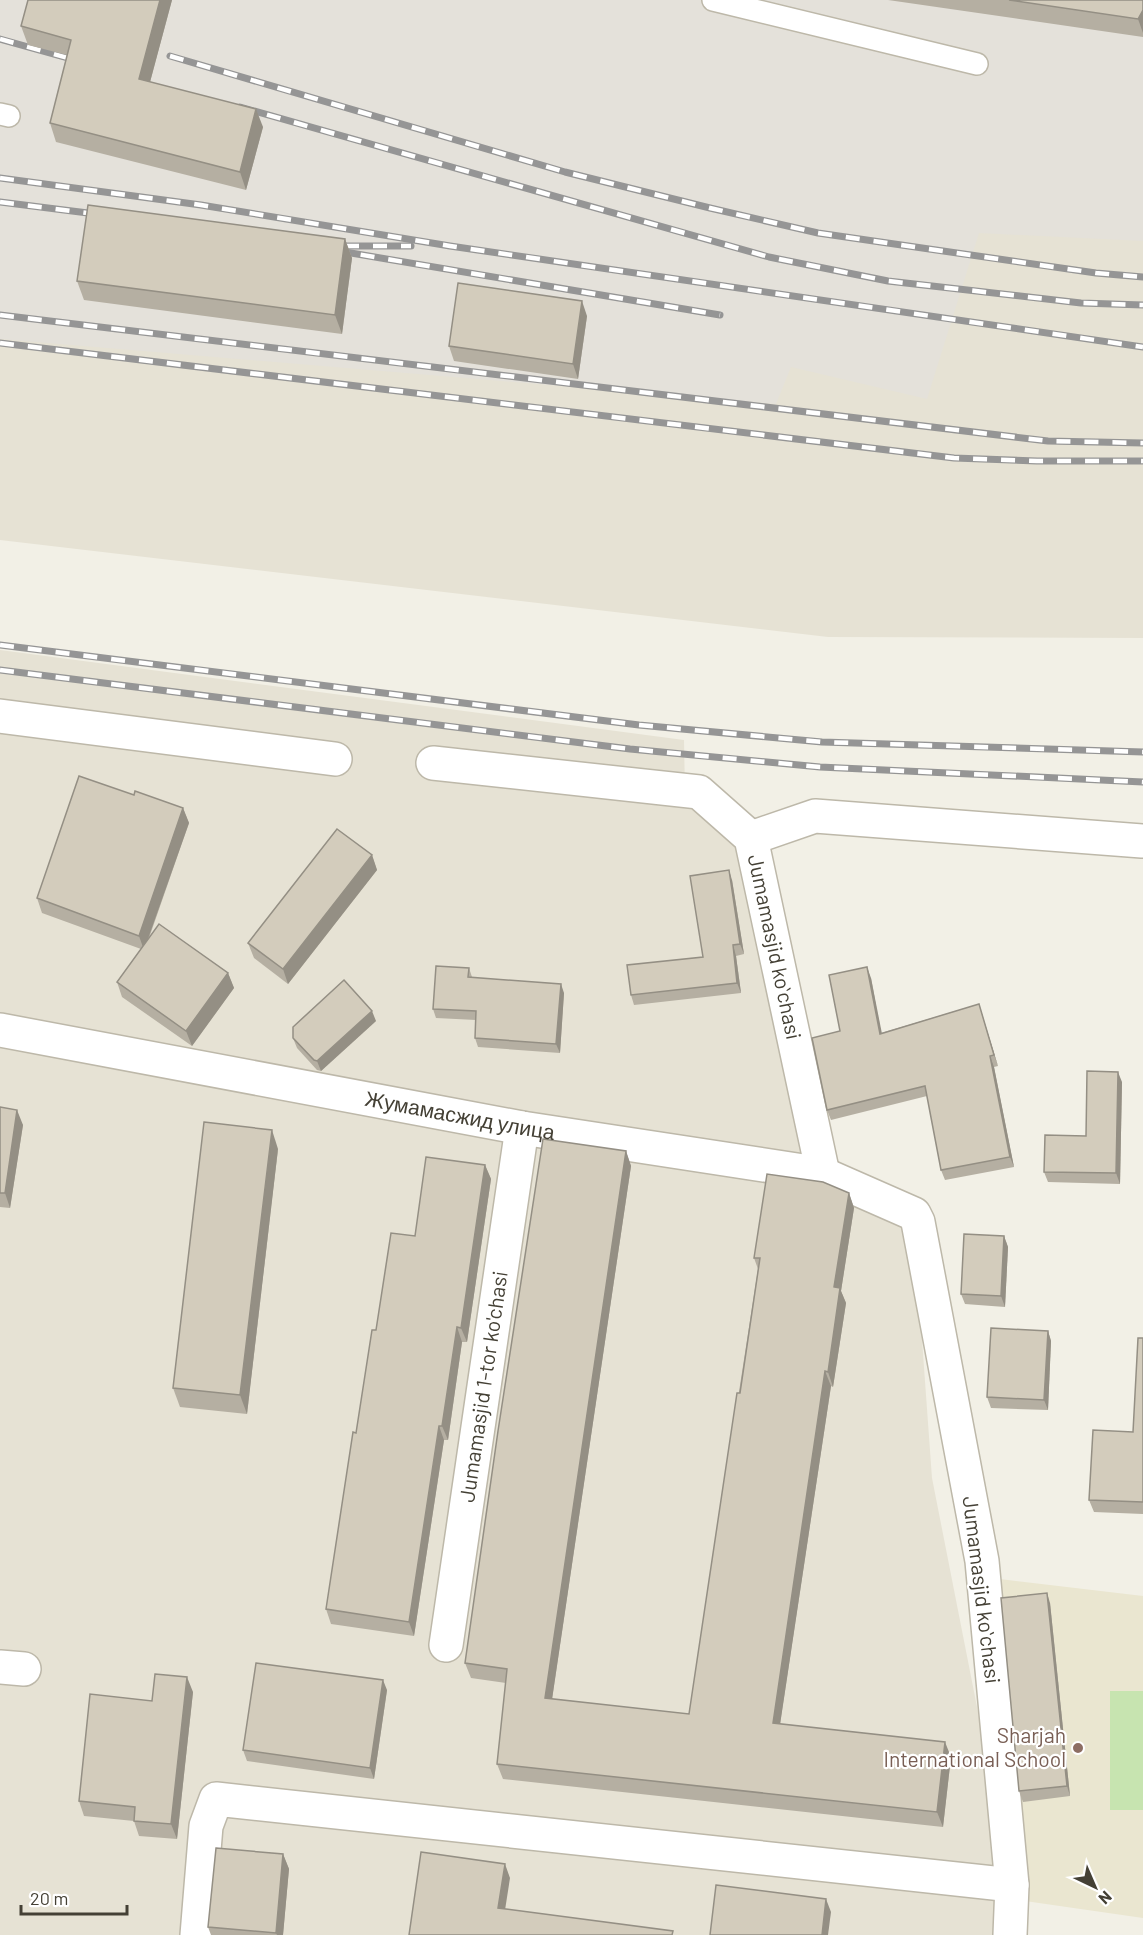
<svg xmlns="http://www.w3.org/2000/svg" width="1143" height="1935" viewBox="0 0 1143 1935" font-family="Barlow,sans-serif">
	<rect width="100%" height="100%" fill="#f2f0e6"/>
	<g fill="#e6e2d4">
		<path d="M0,0H1143V638L828,637L0,540Z"/>
		<path d="M0,650L684,740L685,793L749,839L826,1181L913,1215L932,1478L1012,1885L1011,1935H0Z"/>
	</g>
	<path fill="#e4e1da" d="M0,0H1143V241L979,233L927,399L791,367L776,404L0,339Z"/>
	<path fill="#eae6d0" d="M1000,1579L1143,1596V1918L1025,1901Z"/>
	<rect fill="#c7e4b0" x="1110" y="1691" width="33" height="119"/>
	<g fill="none" stroke-linecap="round" stroke-linejoin="round">
		<defs>
			<g id="lane">
				<path d="M713,0L977,64"/>
				<path d="M0,114L9,116"/>
			</g>
			<g id="street">
				<path d="M0,716L335,759"/>
				<path d="M433,763L699,792L751,838L823,1174"/>
				<path d="M751,838L815,816L1142,841"/>
				<path id="s1" d="M0,1030L522,1128L823,1174L914,1214L918,1222L982,1561L1012,1885L1010,1935"/>
				<path id="s2" d="M446,1645L522,1128"/>
				<path d="M0,1667L24,1669"/>
				<path d="M197,1935L206,1826L216,1799L1012,1885"/>
			</g>
		</defs>
		<use href="#lane" stroke="#bdb8a9" stroke-width="24"/>
		<use href="#street" stroke="#bdb8a9" stroke-width="36"/>
		<use href="#lane" stroke="#fff" stroke-width="21"/>
		<use href="#street" stroke="#fff" stroke-width="33"/>
		<defs>
			<g id="rail">
				<path d="M0,39L82,62"/>
				<path d="M170,56L565,172L710,208L818,233L1096,273L1143,277"/>
				<path d="M240,107L769,257L888,281L1081,303L1143,305"/>
				<path d="M0,178L201,205L450,246L1143,347"/>
				<path d="M0,202L104,215"/>
				<path d="M345,246H411"/>
				<path d="M333,250L720,315"/>
				<path d="M0,315L1048,441L1143,443"/>
				<path d="M0,343L954,458L1037,461H1143"/>
				<path d="M0,645L639,725L822,742L1143,752"/>
				<path d="M0,670L630,749L820,767L1143,782"/>
			</g>
		</defs>
		<use href="#rail" stroke="#959595" stroke-width="7"/>
		<use href="#rail" stroke="#fff" stroke-width="4.5" stroke-dasharray="14" stroke-linecap="butt"/>
	</g>
	<g fill="#b5afa2">
		<path d="M28,0H172L150,82L263,127L246,190L56,142L50,123L67,55L28,45L21,26Z"/>
		<path d="M888,0H1143V37Z"/>
		<path d="M345,239L352,258L342,334L84,300L77,281Z"/>
		<path d="M587,316L578,379L454,361L449,346Z"/>
		<path d="M134,795L183,808L189,823L149,938L228,973L234,988L192,1046L122,997L117,982L141,949L42,913L37,898Z"/>
		<path d="M372,855L377,870L288,984L254,958L248,943Z"/>
		<path d="M732,880L744,954L736,956L741,993L634,1005L631,995L703,957Z"/>
		<path d="M469,968L472,977L564,993L560,1053L478,1047L475,1038L476,1020L436,1018L433,1009Z"/>
		<path d="M871,978L881,1033L979,1004L998,1066L994,1067L1014,1167L945,1180L941,1170L927,1096L831,1120L827,1110L840,1031Z"/>
		<path d="M376,1021L321,1071L317,1070L297,1048L293,1038Z"/>
		<path d="M1122,1082L1120,1184L1048,1182L1044,1172L1086,1136Z"/>
		<path d="M0,1107L23,1125L10,1208L0,1207Z"/>
		<path d="M278,1149L247,1414L180,1407L173,1388Z"/>
		<path d="M626,1151L631,1166L552,1699L689,1714L758,1269L754,1258L849,1193L854,1208L841,1291L846,1303L833,1387L831,1386L780,1724L951,1757L943,1827L503,1779L497,1764L506,1683L471,1678L465,1663Z"/>
		<path d="M485,1165L491,1179L467,1342H462L448,1440H444L414,1636L331,1624L326,1609L356,1433L376,1330L415,1236Z"/>
		<path d="M1004,1236L1008,1247L1005,1307L965,1304L961,1294Z"/>
		<path d="M1048,1331L1051,1341L1048,1410L991,1408L987,1397Z"/>
		<path d="M1143,1338V1514L1094,1512L1089,1500L1133,1432Z"/>
		<path d="M1050,1603L1070,1796L1023,1802L1019,1791Z"/>
		<path d="M387,1690L374,1779L247,1761L243,1750Z"/>
		<path d="M193,1692L177,1839L139,1836L134,1821L84,1816L79,1801L152,1701Z"/>
		<path d="M283,1854L289,1869L283,1935H211L208,1927Z"/>
	</g>
	<g fill="#948f84">
		<path d="M160,0H172L146,97L139,79Z"/>
		<path d="M1143,10V33L1138,19Z"/>
		<path d="M256,109L263,127L246,190L240,172Z"/>
		<path d="M345,239L352,258L342,334L335,315Z"/>
		<path d="M582,301L587,316L578,379L573,364Z"/>
		<path d="M183,808L189,823L144,950L139,936Z"/>
		<path d="M372,855L377,870L288,984L283,969Z"/>
		<path d="M729,870L732,880L744,954L740,944Z"/>
		<path d="M733,945L736,956L741,993L737,983Z"/>
		<path d="M867,967L871,978L884,1044L880,1034Z"/>
		<path d="M228,973L234,988L192,1046L186,1031Z"/>
		<path d="M561,984L564,993L560,1053L556,1044Z"/>
		<path d="M979,1004L982,1014L998,1066L994,1055Z"/>
		<path d="M372,1011L376,1021L321,1071L317,1061Z"/>
		<path d="M990,1056L994,1067L1014,1167L1010,1157Z"/>
		<path d="M1118,1072L1122,1082L1120,1184L1116,1173Z"/>
		<path d="M17,1110L23,1125L10,1208L5,1193Z"/>
		<path d="M272,1130L278,1149L247,1414L240,1395Z"/>
		<path d="M626,1151L631,1166L550,1713L545,1698Z"/>
		<path d="M485,1165L491,1179L467,1342L461,1328Z"/>
		<path d="M849,1193L854,1208L841,1291L846,1303L833,1387L828,1372L834,1287Z"/>
		<path d="M1004,1236L1008,1247L1005,1307L1001,1296Z"/>
		<path d="M457,1327L462,1342L448,1440L442,1426Z"/>
		<path d="M1048,1331L1051,1341L1048,1410L1044,1400Z"/>
		<path d="M825,1371L831,1386L778,1738L773,1723Z"/>
		<path d="M439,1426L444,1440L414,1636L409,1622Z"/>
		<path d="M1047,1593L1050,1603L1070,1796L1067,1786Z"/>
		<path d="M187,1677L193,1692L177,1839L171,1824Z"/>
		<path d="M383,1680L387,1690L374,1779L370,1768Z"/>
		<path d="M945,1742L951,1757L943,1827L937,1812Z"/>
		<path d="M283,1854L289,1869L283,1935H277L276,1933Z"/>
		<path d="M505,1864L510,1878L503,1923L498,1908Z"/>
		<path d="M826,1899L831,1912L828,1935H822Z"/>
	</g>
	<g fill="#d3ccbc" stroke="#948f84" stroke-width="1.5">
		<path d="M28,0H160L139,79L256,109L240,172L50,123L71,40L21,26Z"/>
		<path d="M1009,0H1143V10L1138,19Z"/>
		<path d="M88,205L345,239L335,315L77,281Z"/>
		<path d="M458,283L582,301L573,364L449,346Z"/>
		<path d="M79,776L134,795L135,791L183,808L139,936L37,898Z"/>
		<path d="M337,829L372,855L283,969L248,943Z"/>
		<path d="M729,870L740,944L733,945L737,983L631,995L627,965L703,957L690,876Z"/>
		<path d="M159,924L228,973L186,1031L117,982Z"/>
		<path d="M436,966L469,968L468,977L561,984L556,1044L475,1038L476,1011L433,1009Z"/>
		<path d="M867,967L880,1034L979,1004L994,1055L990,1056L1010,1157L941,1170L925,1086L827,1110L812,1038L840,1031L829,975Z"/>
		<path d="M344,980L372,1011L317,1061L314,1060L293,1038V1027Z"/>
		<path d="M1087,1071L1118,1072L1116,1173L1044,1172L1045,1135L1086,1136Z"/>
		<path d="M0,1107L17,1110L5,1193H0Z"/>
		<path d="M204,1122L272,1130L240,1395L173,1388Z"/>
		<path d="M543,1139L626,1151L545,1698L689,1714L737,1393H740L760,1258H754L767,1174L823,1182L849,1193L834,1287L840,1288L828,1372L825,1371L773,1723L945,1742L937,1812L497,1764L507,1669L465,1663L498,1431Z"/>
		<path d="M426,1157L485,1165L461,1328L457,1327L442,1426H439L409,1622L326,1609L353,1432L356,1433L372,1330H376L391,1233L415,1236Z"/>
		<path d="M964,1234L1004,1236L1001,1296L961,1294Z"/>
		<path d="M991,1328L1048,1331L1044,1400L987,1397Z"/>
		<path d="M1138,1338H1143V1502L1089,1500L1093,1430L1133,1432Z"/>
		<path d="M1047,1593L1067,1786L1019,1791L1001,1598Z"/>
		<path d="M256,1663L383,1680L370,1768L243,1750Z"/>
		<path d="M155,1674L187,1677L171,1824L134,1821L135,1807L79,1801L90,1694L152,1701Z"/>
		<path d="M216,1848L283,1854L276,1933L208,1927Z"/>
		<path d="M421,1852L505,1864L498,1908L673,1931L672,1935H409Z"/>
		<path d="M716,1885L826,1899L822,1935H710Z"/>
	</g>
	<circle fill="#8d6e63" stroke="#fff" stroke-width="2" cx="1078" cy="1748" r="6"/>
	<g text-anchor="middle" stroke-width="4.5" stroke-linejoin="round" paint-order="stroke">
		<g font-size="21" fill="#444035" stroke="#fff">
			<text transform="translate(774 947) rotate(78)" y="7">Jumamasjid koʻchasi</text>
			<text dy="7" stroke="none"><textPath href="#s1" startOffset="468">Жумамасжид улица</textPath></text>
			<text dy="7" stroke="none"><textPath href="#s2" startOffset="261">Jumamasjid 1-tor ko'chasi</textPath></text>
			<text transform="translate(981 1590) rotate(83)" y="7">Jumamasjid koʻchasi</text>
		</g>
		<g font-size="21" fill="#785e54" stroke="#fff" text-anchor="end">
			<text x="1066" y="1743">Sharjah<tspan x="1066" dy="24">International School</tspan></text>
		</g>
	</g>
	<g transform="translate(1095 1887) rotate(136)" stroke="#ffffff" stroke-width="4.5" paint-order="stroke">
	<path d="M0-4.5L10 22L0 15L-10 22Z" fill="#444035"/>
	<text y="-9" font-size="16" font-weight="bold" text-anchor="middle" fill="#444035">N</text>
	</g>
	<path d="M21 1905v9h106v-9" fill="none" stroke="#444035" stroke-width="3"/>
	<text x="30" y="1905" font-size="18" fill="#444035" stroke="#ffffff" stroke-width="4.5" paint-order="stroke">20 m</text>
</svg>
